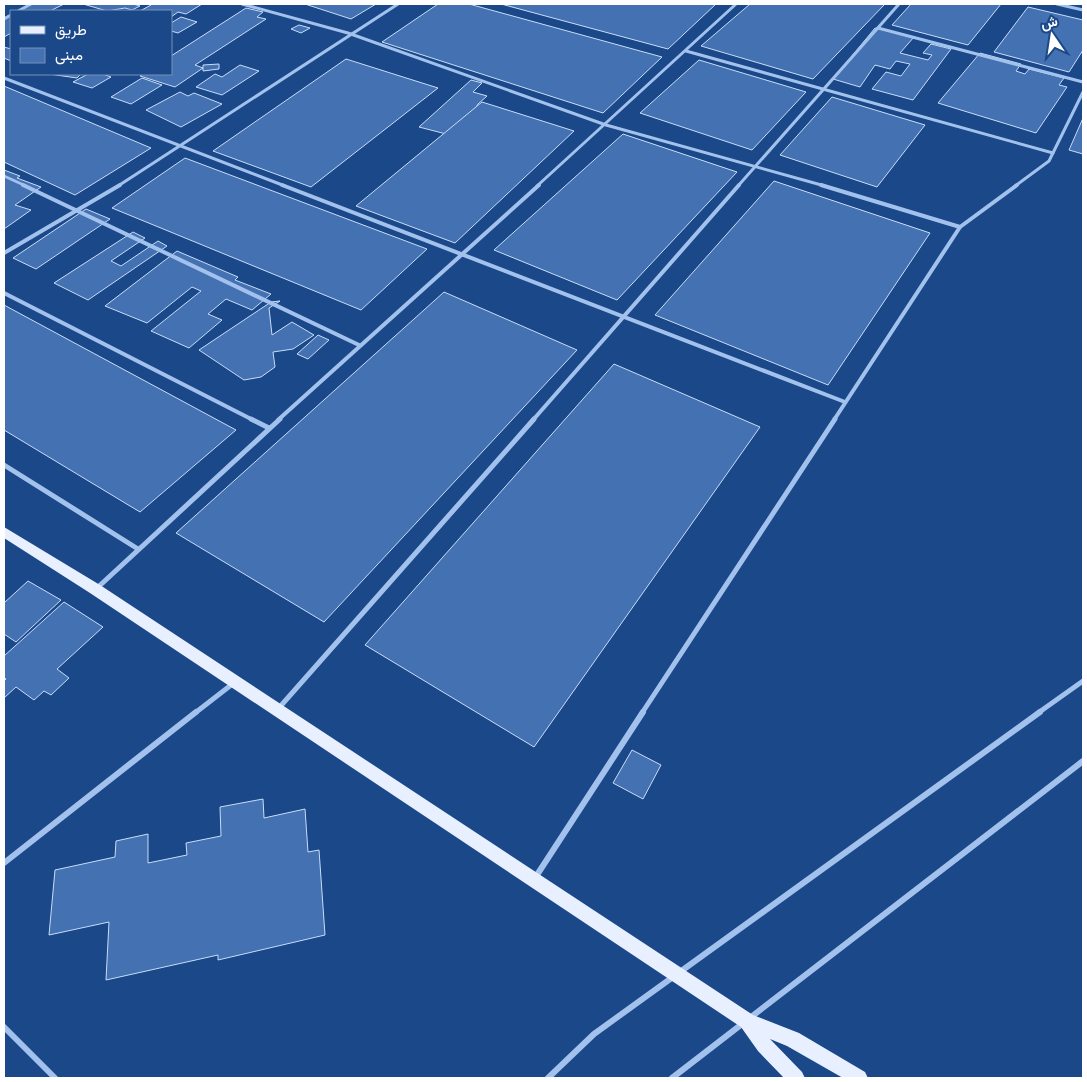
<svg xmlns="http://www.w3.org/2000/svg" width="1087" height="1082" viewBox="0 0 1087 1082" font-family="Quicksand,Vazirmatn,sans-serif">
	<rect width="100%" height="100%" fill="#1a4888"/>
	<g fill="#4371b1" stroke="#c8ddf9">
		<path d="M31,4H64L50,11H17Z"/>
		<path d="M83,4H133L140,6L132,10L125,8L107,11Z"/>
		<path d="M147,4H202L186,14L178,12L171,17V11H140L151,5Z"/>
		<path d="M305,4H376L351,19Z"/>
		<path d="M438,4H469L662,57L603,113L382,42Z"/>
		<path d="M501,4H716L668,49Z"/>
		<path d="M750,4H885L813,79L701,46Z"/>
		<path d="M911,4H1001L968,45L892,25Z"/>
		<path d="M1028,7L1083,20V50L1069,72L994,52Z"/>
		<path d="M246,8L263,12L257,17L266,19L195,65L203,68L175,87L140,76L143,74H171V56Z"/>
		<path d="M11,14V33L4,37V18Z"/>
		<path d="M181,17L197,22L178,33L171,31V23Z"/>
		<path d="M299,25L310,28L301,33L291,29Z"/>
		<path d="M875,28L914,37L900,53L928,60L932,55L923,53L931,44L951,49L913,100L872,89L886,72L901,76L910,64L896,61L890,69L875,65L860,87L833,79Z"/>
		<path d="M4,47L11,49V61L4,58Z"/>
		<path d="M980,53L1021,64L1016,71L1025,74L1029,69L1064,78L1059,85L1067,87L1036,133L938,103Z"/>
		<path d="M346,59L438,88L311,187L213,151Z"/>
		<path d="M699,60L806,92L752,150L640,113Z"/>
		<path d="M219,64V69L203,71V65Z"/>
		<path d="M240,65L259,71L222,95L196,87L215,74L222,77Z"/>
		<path d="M49,74H81L77,78Z"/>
		<path d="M88,74H103L111,77L92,88L73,82Z"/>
		<path d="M142,78L162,85L131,104L111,97Z"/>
		<path d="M471,80L482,83L473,92L487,96L478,104L475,109L477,110L450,135L419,127Z"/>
		<path d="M4,86L151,148L75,195L4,162Z"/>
		<path d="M180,92L188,96L194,93L222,104L181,127L146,110Z"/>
		<path d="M832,97L925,125L877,187L780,155Z"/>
		<path d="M482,102L574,131L455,243L356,206Z"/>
		<path d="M1083,118V154L1069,150Z"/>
		<path d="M623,134L737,172L617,300L494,250Z"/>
		<path d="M185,158L427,249L361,310L112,208Z"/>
		<path d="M4,170L20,176L17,178L41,187L15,205L31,210L4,229Z"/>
		<path d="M774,181L930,233L828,385L655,315Z"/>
		<path d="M86,209L110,219L36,269L13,258Z"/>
		<path d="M133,232L145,238L111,261L121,266L158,241L167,246L88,300L54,283Z"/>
		<path d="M177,251L238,277L235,280L271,294L252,310L226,299L208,314L222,320L189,348L151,331L201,291L192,287L147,323L105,306Z"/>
		<path d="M444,292L577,350L324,622L176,533Z"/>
		<path d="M280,301L269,308L272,335L292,322L314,335L293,349L273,352L275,367L261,377L244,380L199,350L271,302Z"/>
		<path d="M4,305L236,430L140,512L4,430Z"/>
		<path d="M318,335L329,340L308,359L297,354Z"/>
		<path d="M614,364L760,427L534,747L365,645Z"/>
		<path d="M28,581L61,600L16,642L4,634V603Z"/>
		<path d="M64,602L103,627L57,669L69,678L51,695L44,691L34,700L16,687L4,698V681L6,679L4,677V656Z"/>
		<path d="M632,750L661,765L643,799L613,783Z"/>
		<path d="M263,799L264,818L305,809L308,852L319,850L325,935L218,960V955L106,980L109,922L49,935L55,870L115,857L116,841L148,834V863L187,855L186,843L221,836L220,807Z"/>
	</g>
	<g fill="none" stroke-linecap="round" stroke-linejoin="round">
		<g stroke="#a2c2ed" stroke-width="3">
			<path d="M242,4L348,33L606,125L825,186"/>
			<path d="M1057,4L1083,10"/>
			<path d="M18,11L31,4"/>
			<path d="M4,19L11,15"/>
			<path d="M878,28L1083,82"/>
			<path d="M686,51L1053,153"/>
			<path d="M4,78L285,186"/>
			<path d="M4,176L26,186"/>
			<path d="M118,186L398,4"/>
			<path d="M537,186L736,4"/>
			<path d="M738,186L899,4"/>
			<path d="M1015,186L1049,161L1083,92"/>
		</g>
		<g stroke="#a2c2ed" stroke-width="4">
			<path d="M23,185L359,345"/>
			<path d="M282,185L845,402"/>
			<path d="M821,185L960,227"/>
			<path d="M4,253L120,185"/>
			<path d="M4,293L253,420"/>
			<path d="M278,420L539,185"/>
			<path d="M533,420L739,185"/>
			<path d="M834,420L960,227L1017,185"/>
		</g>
		<g stroke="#a2c2ed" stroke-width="5">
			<path d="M251,419L269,428"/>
			<path d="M4,465L138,549"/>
			<path d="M96,589L280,419"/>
			<path d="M278,709L534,419"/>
			<path d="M195,713L235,682"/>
			<path d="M642,713L835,419"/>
			<path d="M1038,713L1083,681"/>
		</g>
		<g stroke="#a2c2ed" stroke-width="6">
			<path d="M4,863L196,712"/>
			<path d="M535,878L643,712"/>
			<path d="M4,1027L55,1078"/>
			<path d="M548,1078L594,1034L1040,712"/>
			<path d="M672,1078L1083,761"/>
		</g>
		<path fill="#e8f0ff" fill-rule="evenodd" d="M4,527L100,585L753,1015L799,1033L865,1072L868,1078H843L787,1046L770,1039L802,1072L805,1078H784L758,1051L741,1027L90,593L4,538Z"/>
	</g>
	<rect width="1087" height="1082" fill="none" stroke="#ffffff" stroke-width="10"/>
	<rect x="10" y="10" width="162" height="65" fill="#1a4888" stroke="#7691b8"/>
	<rect x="20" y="26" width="25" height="8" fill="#e8f0ff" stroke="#7691b8"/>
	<text x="55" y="35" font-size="15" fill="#ffffff">طريق</text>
	<rect x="20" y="48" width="25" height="15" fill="#4371b1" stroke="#7691b8"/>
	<text x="55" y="60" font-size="15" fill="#ffffff">مبنى</text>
	<g transform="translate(1052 35) rotate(347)" stroke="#1a4888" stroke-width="4" paint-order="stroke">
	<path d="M0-4L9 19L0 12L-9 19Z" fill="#ffffff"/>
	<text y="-8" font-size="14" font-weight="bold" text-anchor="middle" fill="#ffffff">ش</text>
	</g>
</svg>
